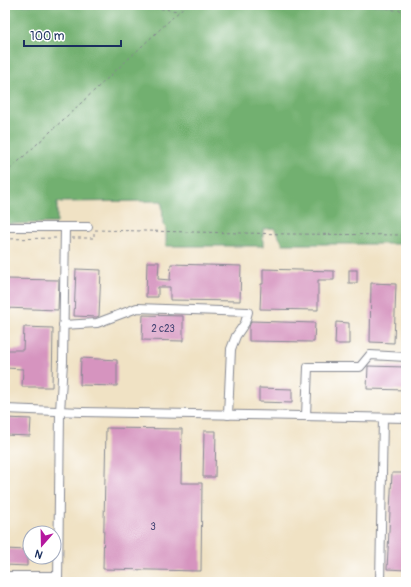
<svg xmlns="http://www.w3.org/2000/svg" width="411" height="587" viewBox="0 0 411 587" font-family="Pangolin,sans-serif">
	<rect width="100%" height="100%" fill="#fff"/>
	<filter id="ink" filterUnits="userSpaceOnUse"><feTurbulence type="fractalNoise" baseFrequency=".025" numOctaves="2"/><feDisplacementMap in="SourceGraphic" scale="8" xChannelSelector="R" yChannelSelector="G"/><feConvolveMatrix kernelMatrix="1 2 1 2 8 2 1 2 1" color-interpolation-filters="sRGB"/></filter>
	<filter id="wash" filterUnits="userSpaceOnUse"><feTurbulence type="fractalNoise" baseFrequency=".012" numOctaves="4" result="noise"/><feDisplacementMap in="SourceGraphic" scale="16" xChannelSelector="R" yChannelSelector="G"/><feGaussianBlur stdDeviation="0.9" result="paint"/><feColorMatrix in="noise" values="0 0 0 0 0 0 0 0 0 0 0 0 0 0 0 0 0 1.4 0 .05"/><feComposite in="paint" operator="in"/></filter>
	<g filter="url(#wash)">
		<rect width="100%" height="100%" fill="#f0e2c4"/>
		<path fill="#72b070" stroke="#467067" d="M5,5H406V244H283L274,228L263,229V246H166V228L163,225L162,201L57,202V223L5,224Z"/>
		<g id="blocks">
			<g fill="#d694bf">
				<path d="M147,262H159L158,279L170,280L171,264L241,266L240,301L170,300V287H158V297H146Z"/>
				<path d="M76,269L101,270L99,316L97,317L74,316Z"/>
				<path d="M263,269L334,271V280H318V310L260,309L261,284H263Z"/>
				<rect x="349" y="270" width="8" height="13"/>
				<path d="M5,279L59,280L58,310L5,308Z"/>
				<path d="M371,283L396,284L394,343L370,342Z"/>
				<path d="M143,315L183,316V341L142,340Z"/>
				<path d="M251,321L315,323L314,342L249,341V327Z"/>
				<path d="M336,322L349,323V344H335Z"/>
				<path d="M24,327L53,328L52,387H22L23,369L5,368V350H23Z"/>
				<path d="M81,358L117,360V386L80,385Z"/>
				<path d="M368,366L406,367V390L367,389Z"/>
				<path d="M259,388L292,389V403L259,402Z"/>
				<path d="M5,418L31,419L30,436L5,435Z"/>
				<path d="M106,428L182,429L181,483H202L201,571L103,569Z"/>
				<path d="M204,431H216L215,477H203Z"/>
				<path d="M392,473H406V570L387,569Z"/>
				<path d="M5,549L27,550V566L5,565Z"/>
			</g>
		</g>
	</g>
	<g filter="url(#ink)">
		<use href="#blocks" fill-opacity="0" stroke="#868891" stroke-width="1"/>
		<g fill="none" stroke-linecap="round" stroke-linejoin="round">
			<defs>
				<g id="minor">
					<path d="M5,227H88"/>
					<path d="M63,325L97,323L137,308L248,312L245,323L236,336L231,349L228,415"/>
					<path d="M5,409L82,412L406,418"/>
					<path d="M306,416L308,367H360L370,355L406,357"/>
					<path d="M5,576H58"/>
					<path d="M58,582L60,412L63,362L65,227"/>
					<path d="M380,582L383,418"/>
				</g>
			</defs>
			<use href="#minor" stroke="#868891" stroke-width="10"/>
			<g stroke="#868891" stroke-width="1" stroke-dasharray="3 3" stroke-linecap="butt">
				<path d="M131,5L179,11"/>
				<path d="M375,5L394,10L406,11"/>
				<path d="M402,11L406,14"/>
				<path d="M5,174L186,5"/>
				<path d="M95,230L290,234L406,235"/>
				<path d="M72,238H94V232"/>
				<path d="M5,239L57,238"/>
			</g>
			<use href="#minor" stroke="#fff" stroke-width="8"/>
		</g>
	</g>
	<g text-anchor="middle" stroke-width="3.5" stroke-linejoin="round" paint-order="stroke">
		<g font-size="10" fill="#4a4876">
			<text x="163" y="332">2 с23</text>
			<text x="153" y="530">3</text>
		</g>
	</g>
	<rect width="411" height="587" fill="none" stroke="#fff" stroke-width="20"/>
	<g transform="translate(42 545) rotate(200)"><circle r="19" fill="#ffffff" stroke="#a4acbf"/>
	<path d="M0-3L7 15L0 10L-7 15Z" fill="#b5179e"/>
	<text y="-6" font-size="11" font-weight="bold" text-anchor="middle" fill="#1b2f5e">N</text>
	</g>
	<path d="M24 40v6h97v-6" fill="none" stroke="#1b2f5e" stroke-width="2"/>
	<text x="30" y="40" font-size="12" fill="#1b2f5e" stroke="#ffffff" stroke-width="3" paint-order="stroke">100 m</text>
</svg>
